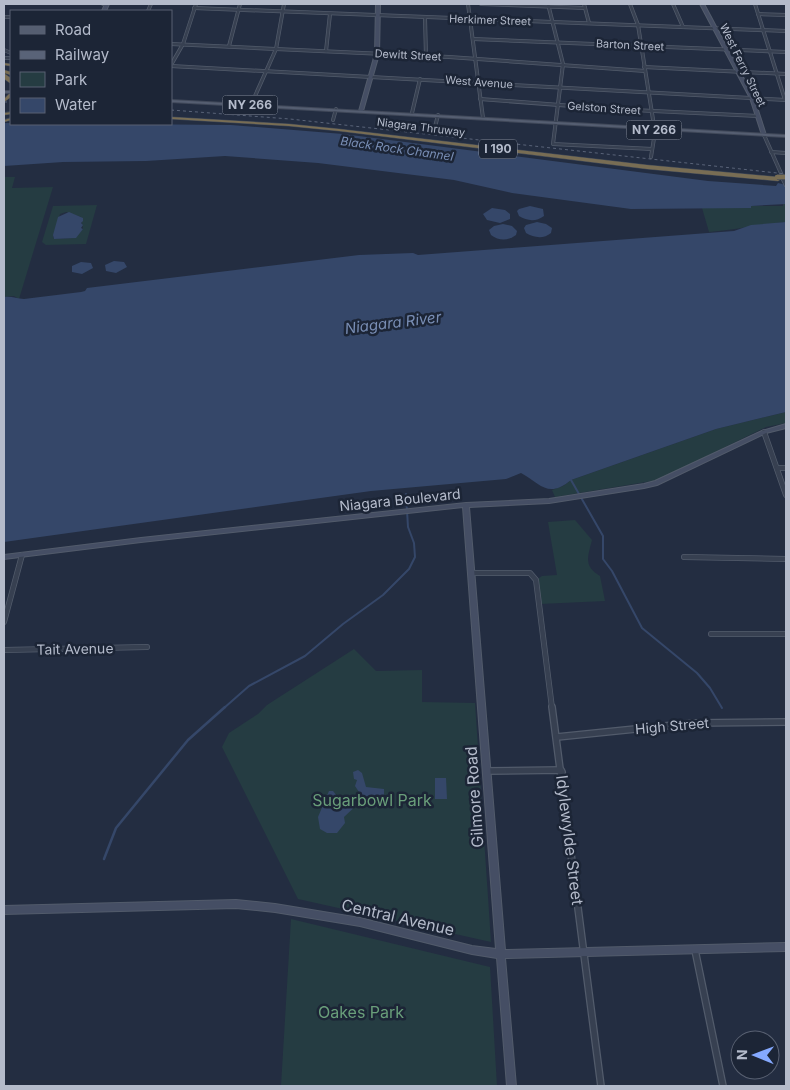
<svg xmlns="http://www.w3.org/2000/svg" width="790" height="1090" viewBox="0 0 790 1090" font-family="Inter,sans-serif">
	<rect width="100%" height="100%" fill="#232d41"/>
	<g fill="#253c42" fill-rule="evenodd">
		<path d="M4,177H15L12,188L53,187L19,299L14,296L4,297Z"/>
		<path d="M783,204H786V222C760,224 735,230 709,232L702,208H751L750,206H783Z"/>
		<path d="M97,205L86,244L46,245L42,242L53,206ZM66,212L81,217L83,229L74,238L54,239L53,237L60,214Z"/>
		<path d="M786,412V423L766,427L658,480L555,497L552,490L563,486L571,480L716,429Z"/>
		<path d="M575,520L592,540C588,556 583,566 600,576L605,601L540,604L535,581L542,576L557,575L548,522Z"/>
		<path d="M354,649L376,671L422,670V702L475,703L491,942L298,899L222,747L229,733L258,714L267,705Z"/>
		<path d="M291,919L490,967L497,1086H281Z"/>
	</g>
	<g fill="#354769">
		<path d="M4,123L231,125L343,134L708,181L776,186L778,183L786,185V204L751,206V208L631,209L512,193L454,180L318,163L225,156L146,161L63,162L4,166Z"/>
		<path d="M530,206L543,209L544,216C536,222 527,221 519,216L517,211L519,209Z"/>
		<path d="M492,208L505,210L510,214V219L500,223L487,220L483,214Z"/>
		<path d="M69,212L83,218V221L81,223L83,225L81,228L83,229L76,238L54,239L53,235L58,217Z"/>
		<path d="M537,222L546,224L552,228L551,233C544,239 534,238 526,233L524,228L526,225Z"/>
		<path d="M786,222V412L716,429L571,480C548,499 541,484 521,473L506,479L371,491L4,542V297C12,296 17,299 24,299L81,292L85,291L87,288L359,255L413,253L418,255L734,231L751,225Z"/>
		<path d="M503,224L512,226L517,231L516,235C508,241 499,241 491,235L489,230L494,226Z"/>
		<path d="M114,261L124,262L127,267L116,273L106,271L105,265Z"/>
		<path d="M81,262L91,263L93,268L82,274L72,272V266Z"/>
		<path d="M358,770L362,773L366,787L384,789V795L361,801L344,817L345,823L337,833H327L320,829L318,817L329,791H333L341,801L347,803L358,798L359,792L355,786L357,780L354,779L353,772Z"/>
		<path d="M435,778H446L447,799H435Z"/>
	</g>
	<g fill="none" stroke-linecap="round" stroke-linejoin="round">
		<g stroke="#354769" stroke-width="2">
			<path d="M571,480L603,536V559L612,571L642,628L697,673L710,688L722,708"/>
			<path d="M224,708L249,686L305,656L343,624L383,595L409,569L415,557L414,543L408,527L406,494"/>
		</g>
		<path stroke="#354769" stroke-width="2.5" d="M104,859L116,828L188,740L225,707"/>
		<defs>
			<g id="street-far3">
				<path d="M103,4H107"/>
				<path d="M468,4L483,118"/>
				<path d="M481,4L585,8"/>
				<path d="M548,4L563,64L553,144L652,149"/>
				<path d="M584,4L589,23"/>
				<path d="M630,4L638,25L655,132L651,157"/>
				<path d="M673,4L683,27"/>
				<path d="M755,4L785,100"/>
				<path d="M194,8L786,31"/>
				<path d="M148,11L151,4"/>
				<path d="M758,14L786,15"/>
				<path d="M4,17H11"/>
				<path d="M425,18L426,56"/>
				<path d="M473,39L786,52"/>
				<path d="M171,44L449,57L645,71"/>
				<path d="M229,46L240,4"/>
				<path d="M4,50L11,53"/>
				<path d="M326,51L330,14"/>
				<path d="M4,58H11"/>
				<path d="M171,65L183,44L196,4"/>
				<path d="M171,66L786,100"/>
				<path d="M644,67L786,74"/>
				<path d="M480,99L612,109L758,116"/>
				<path d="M251,105L276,49L284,4"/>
				<path d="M412,113L420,79"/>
				<path d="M333,120L336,109"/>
				<path d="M434,131L438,115"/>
				<path d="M764,135L784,180"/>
				<path d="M771,152L786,153"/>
			</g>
			<path id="street-far2" d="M783,179L786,185"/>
			<g id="street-far1">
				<path d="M764,432L786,495"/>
				<path d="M777,468H786"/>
				<path d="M684,557L786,559"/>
				<path d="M471,573H530L536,580L552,708"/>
				<path d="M4,622L22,555"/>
				<path d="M711,634H786"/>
				<path d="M4,650L147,647"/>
			</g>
			<g id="street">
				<path d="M552,707L601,1086"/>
				<path d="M557,737L694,723L786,722"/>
				<path d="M487,771L561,770L562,772"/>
				<path d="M695,950L723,1086"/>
			</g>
			<g id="secondary">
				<path d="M105,4H109L106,11H102Z"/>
				<path d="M376,4H380L379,54L363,111L361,112L359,111L375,54Z"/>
				<path d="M700,4H704L754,98L766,135L765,136L762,135L750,98Z"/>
				<path d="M786,424V428L766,433L657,485L644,488L549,503L469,507L505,950L786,943V951L505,958L516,1086H507L497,958L472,954L360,926L275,912L236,908L4,914V906L236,900L275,904L360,918L472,946L496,949L463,507L141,542L4,559V555L141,538L466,503L549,499L644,484L655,481L762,431Z"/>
			</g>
			<g id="primary">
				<rect x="4" y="91" width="7" height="2"/>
				<path d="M171,100L786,135V137L171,102Z"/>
			</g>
			<g id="highway">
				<path d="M4,63L11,64V66L4,65Z"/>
				<path d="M4,70L11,72V75L4,73Z"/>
				<path d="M9,94H11V97L4,102V99Z"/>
				<path d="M11,112V114L4,115V113Z"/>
				<path d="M171,117L289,124L339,129L647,165L778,177L781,179L778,181L647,169L339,131L289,126L171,119Z"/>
				<path d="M11,118V120L4,122V120Z"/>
			</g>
		</defs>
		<use href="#street-far3" stroke="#525b6b" stroke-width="4"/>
		<use href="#street-far2" stroke="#525b6b" stroke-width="4.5"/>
		<use href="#street-far1" stroke="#525b6b" stroke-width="6"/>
		<use href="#street" stroke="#525b6b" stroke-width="8"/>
		<use href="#secondary" stroke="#525b6b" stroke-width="2"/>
		<use href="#primary" stroke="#41495a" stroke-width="2"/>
		<use href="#highway" stroke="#3f4858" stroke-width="1"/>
		<use href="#street-far3" stroke="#374051" stroke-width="2.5"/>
		<use href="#street-far2" stroke="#374051" stroke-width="3"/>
		<use href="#street-far1" stroke="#374051" stroke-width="4.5"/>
		<use href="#street" stroke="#374051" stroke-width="5.5"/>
		<use href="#secondary" fill="#454e64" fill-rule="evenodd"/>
		<use href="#primary" fill="#555e71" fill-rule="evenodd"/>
		<use href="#highway" fill="#786d54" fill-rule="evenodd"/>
		<g stroke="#596378" stroke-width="1" stroke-dasharray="3 3" stroke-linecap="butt">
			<path d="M4,102H11"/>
			<path d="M171,110L290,119L786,174"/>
		</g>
		<defs>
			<g id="highway-bridge">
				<path d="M4,76L11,81"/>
				<path d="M777,177H786"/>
			</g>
		</defs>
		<use href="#highway-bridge" stroke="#3f4858" stroke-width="5.5" stroke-linecap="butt"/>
		<use href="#highway-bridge" stroke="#786d54" stroke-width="4.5"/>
	</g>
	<g text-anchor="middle" stroke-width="5" stroke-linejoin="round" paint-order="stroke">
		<g font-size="11" fill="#b4bbcb" stroke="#1c2536">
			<text transform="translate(490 20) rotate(2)" y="4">Herkimer Street</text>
			<text transform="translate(630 45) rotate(3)" y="4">Barton Street</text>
			<text transform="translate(408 55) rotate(3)" y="4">Dewitt Street</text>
			<text transform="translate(743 65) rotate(64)" y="4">West Ferry Street</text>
			<text transform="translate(479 82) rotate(4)" y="4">West Avenue</text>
			<text transform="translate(604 108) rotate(4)" y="4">Gelston Street</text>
			<text transform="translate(421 127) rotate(7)" y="4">Niagara Thruway</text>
		</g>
		<g fill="#1c2536" stroke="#868e9e" stroke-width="1">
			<rect x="222.5" y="95.5" width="55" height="19" rx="4"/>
			<rect x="626.5" y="120.5" width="55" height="19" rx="4"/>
			<rect x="479" y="139.5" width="38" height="19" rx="4"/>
		</g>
		<g font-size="12" font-weight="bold" fill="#b4bbcb">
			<text x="250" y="109">NY 266</text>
			<text x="654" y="134">NY 266</text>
			<text x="498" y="153">I 190</text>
		</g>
		<g font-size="12" font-style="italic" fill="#798eb5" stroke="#1c2536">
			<text transform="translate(397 149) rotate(8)" y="4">Black Rock Channel</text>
		</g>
		<g font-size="14" fill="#b4bbcb" stroke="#1c2536">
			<text transform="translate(400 500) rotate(-6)" y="5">Niagara Boulevard</text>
			<text transform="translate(75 649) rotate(-1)" y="5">Tait Avenue</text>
			<text transform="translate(672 726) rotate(-5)" y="5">High Street</text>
		</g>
		<g font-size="15" font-style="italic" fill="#798eb5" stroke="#1c2536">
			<text transform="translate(393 323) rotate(-7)" y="5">Niagara River</text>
		</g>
		<g font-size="16" fill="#b4bbcb" stroke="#1c2536">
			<text transform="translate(474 797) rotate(-94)" y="6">Gilmore Road</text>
			<text transform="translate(570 840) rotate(83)" y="6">Idylewylde Street</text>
			<text transform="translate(398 917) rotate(13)" y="6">Central Avenue</text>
		</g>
		<g font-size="16" fill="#699e7a" stroke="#1c2536">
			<text x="372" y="806">Sugarbowl Park</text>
			<text x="361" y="1018">Oakes Park</text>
		</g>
	</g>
	<rect width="790" height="1090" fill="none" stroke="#b4bbcb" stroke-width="10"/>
	<rect x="10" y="10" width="162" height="115" fill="#1c2536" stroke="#596172"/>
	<rect x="20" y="26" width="25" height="8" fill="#555e71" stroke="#596172"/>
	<text x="55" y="35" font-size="15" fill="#b4bbcb">Road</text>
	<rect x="20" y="51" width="25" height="8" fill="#596378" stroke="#596172"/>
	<text x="55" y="60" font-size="15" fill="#b4bbcb">Railway</text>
	<rect x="20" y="72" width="25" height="15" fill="#253c42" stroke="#596172"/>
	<text x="55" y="85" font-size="15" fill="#b4bbcb">Park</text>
	<rect x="20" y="98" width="25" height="15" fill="#354769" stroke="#596172"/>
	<text x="55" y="110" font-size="15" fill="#b4bbcb">Water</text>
	<g transform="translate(755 1055) rotate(271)"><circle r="24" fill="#1c2536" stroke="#596172"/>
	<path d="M0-4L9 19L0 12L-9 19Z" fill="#85a9ff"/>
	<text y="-8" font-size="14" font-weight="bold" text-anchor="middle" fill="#b4bbcb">N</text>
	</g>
</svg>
